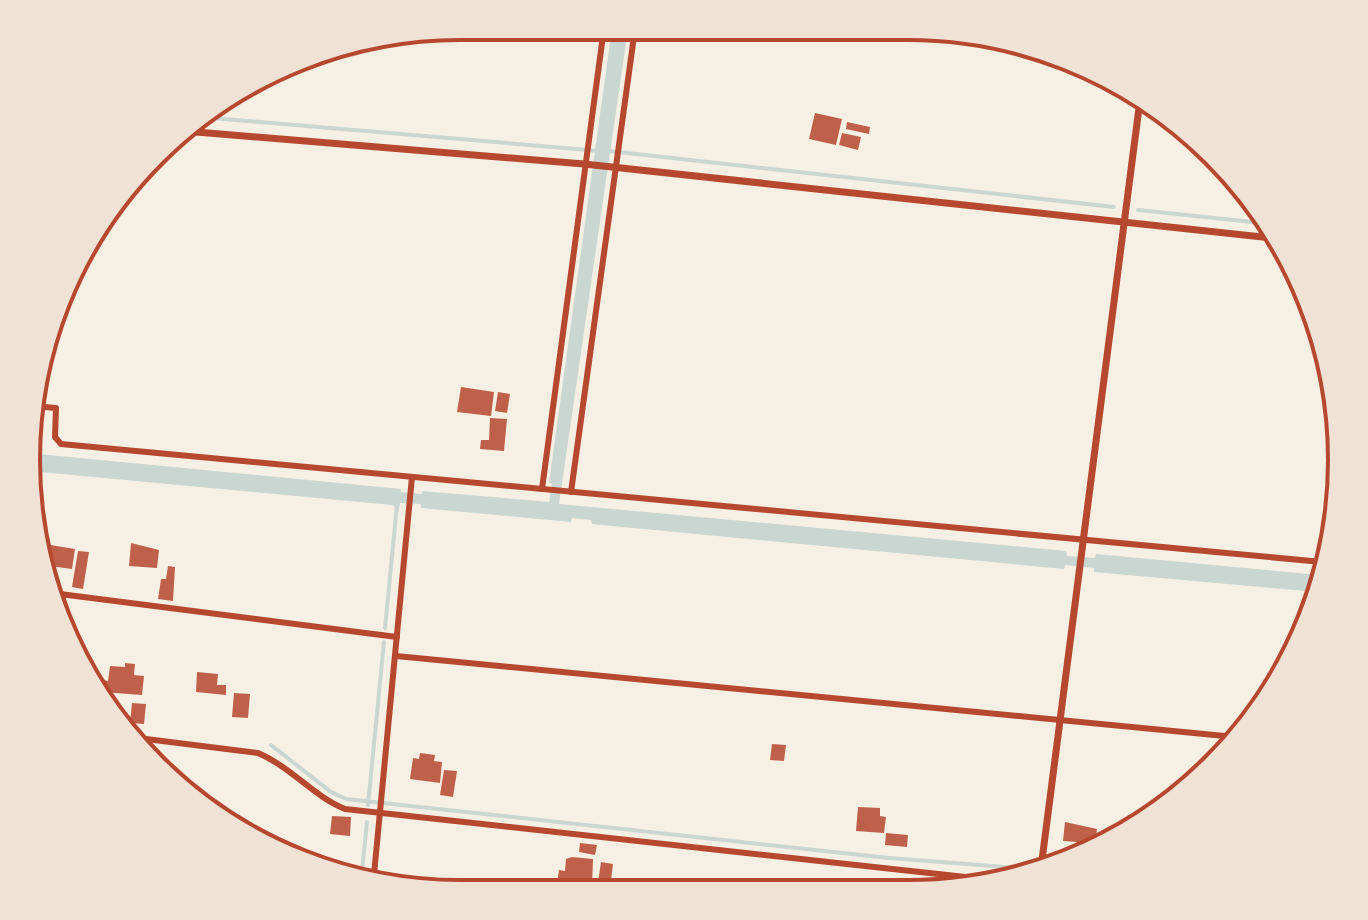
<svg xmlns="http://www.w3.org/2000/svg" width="1368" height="920" viewBox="0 0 1368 920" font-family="'Exo 2',sans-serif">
	<rect width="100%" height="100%" fill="#f6efe4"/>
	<path fill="#c9d6d2" d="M612,28L628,29L559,504L1066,551L1067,556L1095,558L1096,554L1319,575L1316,592L1094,572V568L1065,565L1064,569L592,524L591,520L572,518L571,522L421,508V504L400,503L399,509L392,505L30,471L28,453L401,489V492L422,494V491L549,502L552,484L549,483Z"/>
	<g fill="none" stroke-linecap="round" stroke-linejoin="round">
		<g stroke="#c9d6d2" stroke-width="4">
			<path d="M200,117L600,151"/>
			<path d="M609,151L1114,207"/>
			<path d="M1138,210L1262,223"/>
			<path d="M385,628L397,505"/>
			<path d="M271,745L331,792L346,799L889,858L1030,869"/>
			<path d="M368,805L384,642"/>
			<path d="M361,881L367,822"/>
		</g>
	</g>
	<g fill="#bf614a">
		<path d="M815,113L842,119L836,145L809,139Z"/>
		<path d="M847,122L870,127L869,134L846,129Z"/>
		<path d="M842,133L861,137L858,150L839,145Z"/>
		<path d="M461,387L494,392L491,416L457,412Z"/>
		<path d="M498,392L510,394L507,413L495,411Z"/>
		<path d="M490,418L507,419L504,451L480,449L481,440H489Z"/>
		<path d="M131,543L159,550L157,568L129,566Z"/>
		<path d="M44,544L75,549L72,569L42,565Z"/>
		<path d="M78,551L89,552L83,589L72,587Z"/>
		<path d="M168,566L175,567L173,601L158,599L161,579H166Z"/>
		<path d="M125,663L135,664L134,675L144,676L142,695L102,692L103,680L108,681L110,666L125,667Z"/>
		<path d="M197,672L218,674L217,685H226V695L196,692Z"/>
		<path d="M234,693L250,694L248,718L232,717Z"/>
		<path d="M132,703L146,704L144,724L130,723Z"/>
		<path d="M772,744L786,745L784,761L770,760Z"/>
		<path d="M420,753L435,755L434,761L442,762L440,783L410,779L413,758L419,759Z"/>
		<path d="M444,770L457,771L453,797L440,795Z"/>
		<path d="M858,807L880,808V816L886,817L884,833L856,831Z"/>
		<path d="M332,816L351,817L350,836L330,834Z"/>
		<path d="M1065,822L1097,829L1095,847L1075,860L1077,842L1063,841Z"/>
		<path d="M886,833L908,835L907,847L885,845Z"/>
		<path d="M580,843L597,845L595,855L579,852Z"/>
		<path d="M572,857L593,859L592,888L557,883L559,870L565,871L566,859Z"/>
		<path d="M601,862L613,864L610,889H597Z"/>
	</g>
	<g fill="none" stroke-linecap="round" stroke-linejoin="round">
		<g stroke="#b5482f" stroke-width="6">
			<path d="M33,406L56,408L55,437L61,444L1322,562"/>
			<path d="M542,489L604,28"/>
			<path d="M571,492L635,29"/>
			<path d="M52,593L397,637"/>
			<path d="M396,656L1235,737"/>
			<path d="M130,737L258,753C291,767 313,796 345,809L984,879"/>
			<path d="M373,885L412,477"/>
		</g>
		<g stroke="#b5482f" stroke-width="7">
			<path d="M184,131L584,164L1272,238"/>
			<path d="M1041,868L1140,100"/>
		</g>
	</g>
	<path d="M0 0H1368V920H0ZM460 40H908A420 420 0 0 1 1328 460V460A420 420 0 0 1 908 880H460A420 420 0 0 1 40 460V460A420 420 0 0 1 460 40Z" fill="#f1e2d6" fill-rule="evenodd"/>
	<path fill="none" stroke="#b5482f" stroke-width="4" d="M460 40H908A420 420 0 0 1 1328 460V460A420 420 0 0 1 908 880H460A420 420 0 0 1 40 460V460A420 420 0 0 1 460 40Z"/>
</svg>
